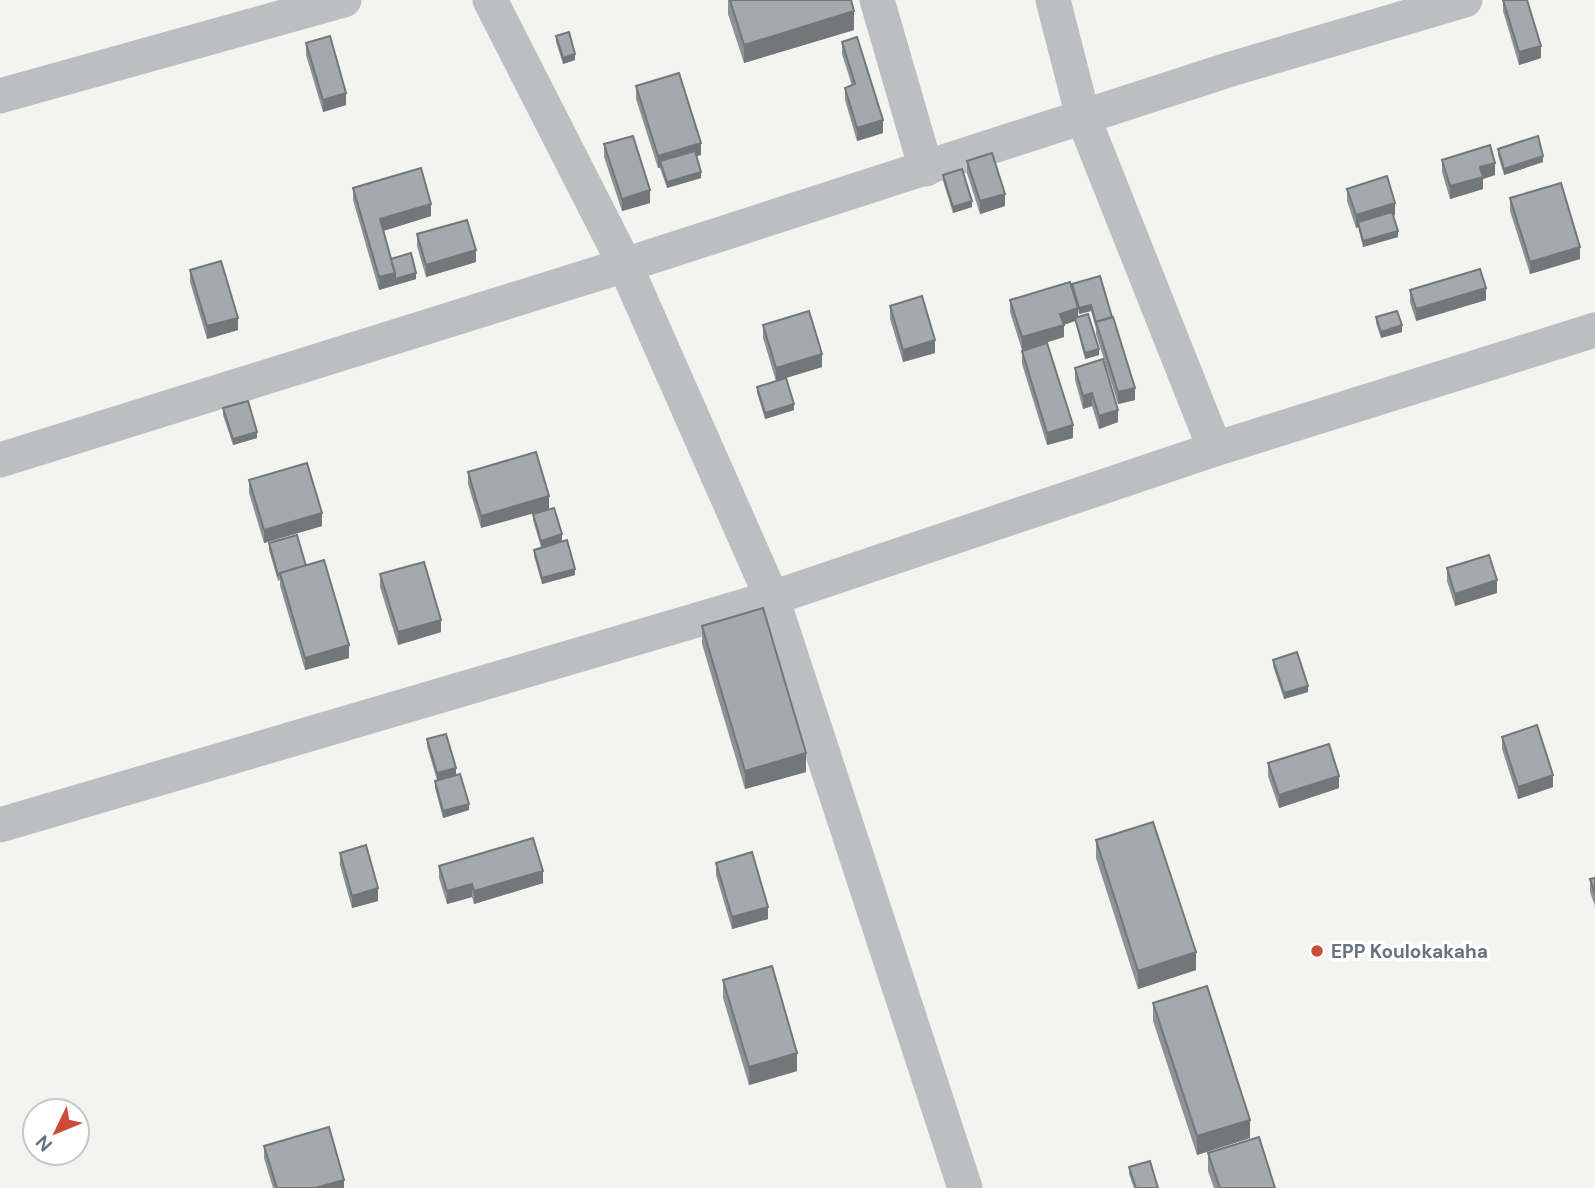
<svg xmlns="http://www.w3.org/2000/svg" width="1595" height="1188" viewBox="0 0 1595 1188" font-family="'DM Sans',sans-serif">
	<rect width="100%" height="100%" fill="#f3f3f0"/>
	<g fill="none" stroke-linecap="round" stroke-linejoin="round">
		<g stroke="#bbbfc1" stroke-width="35">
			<path d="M490,0L625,265L772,598L965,1188"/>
			<path d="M877,0L926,169"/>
			<path d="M1053,0L1083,117L1215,449"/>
			<path d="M0,96L344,0"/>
			<path d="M0,460L625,265L1231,69L1465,0"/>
			<path d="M0,825L772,598L1215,449L1595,330"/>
		</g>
	</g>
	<g fill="#8c9296">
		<path d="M728,0H851L854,30L744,63L728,14Z"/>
		<path d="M1503,0H1527L1541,58L1519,65L1503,11Z"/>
		<path d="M556,36L575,60L563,64L556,42Z"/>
		<path d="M842,42L883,133L857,141L845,100V88L852,86L842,54Z"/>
		<path d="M306,43L346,105L323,112L306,55Z"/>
		<path d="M636,86L701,155L696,156L701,178L667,188L660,168H658L636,99Z"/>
		<path d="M604,144L650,203L622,211L604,157Z"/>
		<path d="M1498,149L1543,162L1504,175L1498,155Z"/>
		<path d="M1442,160L1495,175L1483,179V189L1450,199L1442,172Z"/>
		<path d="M967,161L1005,206L980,214L967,173Z"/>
		<path d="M943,175L972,207L953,213L943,181Z"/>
		<path d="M353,188L431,216L383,231L391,259L416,279L379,290L353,200Z"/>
		<path d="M1347,189L1395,215L1394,216L1398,237L1363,247L1358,227L1356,228L1347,201Z"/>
		<path d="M1510,198L1580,259L1530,274L1510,211Z"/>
		<path d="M417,234L476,262L426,277L417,246Z"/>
		<path d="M190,270L238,330L207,339L190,282Z"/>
		<path d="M1100,276L1135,400L1118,404L1096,334V329L1091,311L1079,314L1078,310V317L1099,355L1085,359L1075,321L1064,325V337L1022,350L1010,312V300L1072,288V284Z"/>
		<path d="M1410,290L1486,300L1416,321L1410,302Z"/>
		<path d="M890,306L935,353L903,362L890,319Z"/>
		<path d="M1376,317L1402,332L1381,338L1376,323Z"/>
		<path d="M763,325L822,367L776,381L763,338Z"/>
		<path d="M1022,351L1073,438L1047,445L1022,364Z"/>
		<path d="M1075,368L1118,422L1099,429L1092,406L1083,409L1075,380Z"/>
		<path d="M757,387L794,410L765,419L757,393Z"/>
		<path d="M223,408L257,438L233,445L223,415Z"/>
		<path d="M536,452L481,528L468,484V472Z"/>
		<path d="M249,480L322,526L264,543L249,493Z"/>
		<path d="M533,514L562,541L541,547L533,520Z"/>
		<path d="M269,543L306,566L349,658L305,670L280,586V580L278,581L269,550Z"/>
		<path d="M534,550L575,575L542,584L534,556Z"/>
		<path d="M1447,568L1497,593L1455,606L1447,581Z"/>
		<path d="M380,574L441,632L398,645L380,587Z"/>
		<path d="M702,626L806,772L745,789L702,644Z"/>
		<path d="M1273,660L1308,692L1284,699L1273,666Z"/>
		<path d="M1502,737L1553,787L1518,799L1502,749Z"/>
		<path d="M427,739L456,775L437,780L427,746Z"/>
		<path d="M1268,763L1339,788L1279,808L1268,776Z"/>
		<path d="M435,781L469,810L443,818L435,788Z"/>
		<path d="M1096,840L1196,970L1138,989L1096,858Z"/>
		<path d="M340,853L378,901L352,908L340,865Z"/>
		<path d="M716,863L768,919L732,929L716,875Z"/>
		<path d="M439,866L543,883L474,904L472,897L447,904L439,878Z"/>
		<path d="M1595,878V906L1590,892V879Z"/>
		<path d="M723,980L797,1071L749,1085L723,998Z"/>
		<path d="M1153,1003L1250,1138L1197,1155L1153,1021Z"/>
		<path d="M264,1146L344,1188H273L264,1158Z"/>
		<path d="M1208,1153L1275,1188H1214L1208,1171Z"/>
		<path d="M1129,1167L1158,1188H1134L1129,1174Z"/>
	</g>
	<g fill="#72777a">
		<path d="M854,11V30L744,63V45Z"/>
		<path d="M1541,46V58L1519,65V52Z"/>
		<path d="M575,54V60L563,64V58Z"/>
		<path d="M346,93V105L323,112V100Z"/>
		<path d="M883,120V133L857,141V128Z"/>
		<path d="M701,143V155L662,167L660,161V167L658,168V156Z"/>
		<path d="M1543,156V162L1504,175V169Z"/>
		<path d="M1495,163V175L1483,179V189L1450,199V186L1480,167Z"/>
		<path d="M701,172V178L667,188V182Z"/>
		<path d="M650,190V203L622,211V199Z"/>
		<path d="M1005,194V206L980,214V201Z"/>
		<path d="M972,201V207L953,213V207Z"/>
		<path d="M1395,203V215L1359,227L1358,222V227L1356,228V215Z"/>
		<path d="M431,204V216L380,232V219Z"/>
		<path d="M1398,231V237L1363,247V241Z"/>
		<path d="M1580,247V259L1530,274V262Z"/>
		<path d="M476,250V262L426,277V265Z"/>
		<path d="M395,273H416V279L379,290V277Z"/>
		<path d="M1486,288V300L1416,321V309Z"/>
		<path d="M1091,305V311L1079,314V308Z"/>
		<path d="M1078,308V320L1075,318V321L1060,326V314Z"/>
		<path d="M238,318V330L207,339V326Z"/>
		<path d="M1064,325V337L1022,350V337Z"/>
		<path d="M1402,325V332L1381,338V332Z"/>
		<path d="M935,340V353L903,362V350Z"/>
		<path d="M1099,349V355L1085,359V353Z"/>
		<path d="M822,354V367L776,381V368Z"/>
		<path d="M1135,388V400L1118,404V392Z"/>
		<path d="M1092,393V406L1083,409V396Z"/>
		<path d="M794,404V410L765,419V413Z"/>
		<path d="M1118,410V422L1099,429V416Z"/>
		<path d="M1073,425V438L1047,445V433Z"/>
		<path d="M257,432V438L233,445V439Z"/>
		<path d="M549,496V509L481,528V516Z"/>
		<path d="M322,513V526L264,543V530Z"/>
		<path d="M562,534V541L541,547V541Z"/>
		<path d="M575,569V575L542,584V578Z"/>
		<path d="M1497,580V593L1455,606V594Z"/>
		<path d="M441,620V632L398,645V632Z"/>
		<path d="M349,645V658L305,670V658Z"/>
		<path d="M1308,686V692L1284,699V693Z"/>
		<path d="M806,753V772L745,789V771Z"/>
		<path d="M456,768V775L437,780V773Z"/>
		<path d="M1553,775V787L1518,799V787Z"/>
		<path d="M1339,776V788L1279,808V795Z"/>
		<path d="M469,804V810L443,818V811Z"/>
		<path d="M543,871V883L474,904V891Z"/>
		<path d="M472,884V897L447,904V891Z"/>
		<path d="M378,888V901L352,908V896Z"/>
		<path d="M768,907V919L732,929V917Z"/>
		<path d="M1196,952V970L1138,989V971Z"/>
		<path d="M797,1053V1071L749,1085V1067Z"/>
		<path d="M1250,1120V1138L1197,1155V1136Z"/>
		<path d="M344,1180V1188H315Z"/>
	</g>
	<g fill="#a3aaae" stroke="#72777a" stroke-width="2">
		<path d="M730,0H851L854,11L744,45Z"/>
		<path d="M1503,0H1527L1541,46L1519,52Z"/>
		<path d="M569,32L575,54L563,58L556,36Z"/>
		<path d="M330,36L346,93L323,100L306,43Z"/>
		<path d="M857,37L883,120L857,128L845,88L855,84L842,42Z"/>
		<path d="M679,73L701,143L658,156L636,86Z"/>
		<path d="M633,136L650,190L622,199L604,144Z"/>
		<path d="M1538,136L1543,156L1504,169L1498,149Z"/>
		<path d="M1490,145L1495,163L1480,167L1483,177L1450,186L1442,160Z"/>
		<path d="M695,151L701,172L667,182L660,161Z"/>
		<path d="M992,153L1005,194L980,201L967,161Z"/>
		<path d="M421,168L431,204L380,219L395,273L379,277L353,188Z"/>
		<path d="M962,169L972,201L953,207L943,175Z"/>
		<path d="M1387,176L1395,203L1356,215L1347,189Z"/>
		<path d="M1561,183L1580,247L1530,262L1510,198Z"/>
		<path d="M1392,212L1398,231L1363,241L1358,222Z"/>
		<path d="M467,220L476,250L426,265L417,234Z"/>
		<path d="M411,253L416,273L395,279V273L391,259Z"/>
		<path d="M221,261L238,318L207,326L190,270Z"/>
		<path d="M1480,269L1486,288L1416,309L1410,290Z"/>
		<path d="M1100,276L1112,317L1096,322V323L1091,305L1079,308L1072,284Z"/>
		<path d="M1070,282L1078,308L1060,314L1064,325L1022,337L1010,300Z"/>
		<path d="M922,296L935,340L903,350L890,306Z"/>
		<path d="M809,311L822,354L776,368L763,325Z"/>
		<path d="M1397,311L1402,325L1381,332L1376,317Z"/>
		<path d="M1088,314L1099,349L1085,353L1075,318Z"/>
		<path d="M1113,317L1135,388L1118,392L1096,322Z"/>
		<path d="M1047,343L1073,425L1047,433L1022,351Z"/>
		<path d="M1103,359L1118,410L1099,416L1092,393L1083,396L1075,368Z"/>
		<path d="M786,378L794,404L765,413L757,387Z"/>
		<path d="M248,401L257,432L233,439L223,408Z"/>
		<path d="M536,452L549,496L481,516L468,472Z"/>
		<path d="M307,463L322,513L264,530L249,480Z"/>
		<path d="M554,508L562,534L541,541L533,514Z"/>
		<path d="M297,535L306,566L278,575L269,543Z"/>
		<path d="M567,540L575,569L542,578L534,550Z"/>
		<path d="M1489,555L1497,580L1455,594L1447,568Z"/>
		<path d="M324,560L349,645L305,658L280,573Z"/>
		<path d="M424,562L441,620L398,632L380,574Z"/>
		<path d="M763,608L806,753L745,771L702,626Z"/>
		<path d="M1297,652L1308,686L1284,693L1273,660Z"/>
		<path d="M1537,725L1553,775L1518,787L1502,737Z"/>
		<path d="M446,734L456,768L437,773L427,739Z"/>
		<path d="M1329,744L1339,776L1279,795L1268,763Z"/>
		<path d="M460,774L469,804L443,811L435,781Z"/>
		<path d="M1153,822L1196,952L1138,971L1096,840Z"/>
		<path d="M533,838L543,871L474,891L472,884L447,891L439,866Z"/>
		<path d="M366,845L378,888L352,896L340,853Z"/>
		<path d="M752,852L768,907L732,917L716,863Z"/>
		<path d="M1595,878V894L1590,879Z"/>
		<path d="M772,966L797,1053L749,1067L723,980Z"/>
		<path d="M1207,986L1250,1120L1197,1136L1153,1003Z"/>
		<path d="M329,1127L344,1180L315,1188H277L264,1146Z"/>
		<path d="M1259,1137L1275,1188H1220L1208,1153Z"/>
		<path d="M1150,1161L1158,1188H1136L1129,1167Z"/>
	</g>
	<circle fill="#cb4b38" stroke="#fff" stroke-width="2.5" cx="1317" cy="951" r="7"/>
	<g text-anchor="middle" stroke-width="7" stroke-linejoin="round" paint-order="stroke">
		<g font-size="19" font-weight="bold" fill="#66757d" stroke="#fff" text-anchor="start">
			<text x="1331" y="958">EPP Koulokakaha</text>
		</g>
	</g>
	<g transform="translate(56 1132) rotate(227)"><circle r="33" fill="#ffffff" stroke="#c2c8cb" stroke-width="2"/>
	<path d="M0-5L12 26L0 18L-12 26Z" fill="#cb4b38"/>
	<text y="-10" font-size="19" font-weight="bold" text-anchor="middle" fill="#66757d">N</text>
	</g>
</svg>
